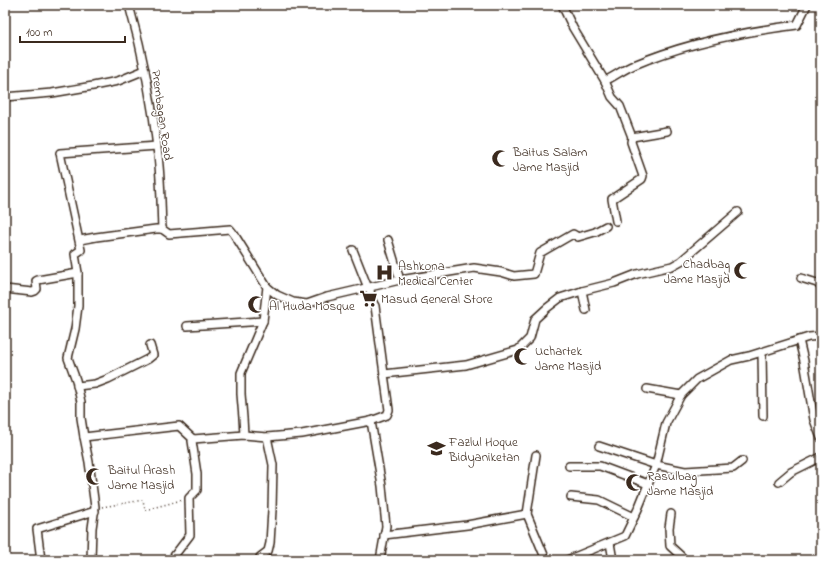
<svg xmlns="http://www.w3.org/2000/svg" width="826" height="565" viewBox="0 0 826 565" font-family="'Indie Flower',sans-serif">
	<rect width="100%" height="100%" fill="#fff"/>
	<filter id="ink" filterUnits="userSpaceOnUse"><feTurbulence type="fractalNoise" baseFrequency=".025" numOctaves="2"/><feDisplacementMap in="SourceGraphic" scale="8" xChannelSelector="R" yChannelSelector="G"/><feConvolveMatrix kernelMatrix="1 2 1 2 8 2 1 2 1" color-interpolation-filters="sRGB"/></filter>
	<g filter="url(#ink)">
		<g fill="none" stroke-linecap="round" stroke-linejoin="round">
			<defs>
				<g id="street">
					<path d="M129,5C143,54 153,105 158,156C161,180 161,205 162,229"/>
					<path d="M562,5L573,28L605,81"/>
					<path d="M5,97L52,93L93,86L118,81L145,70"/>
					<path d="M667,131L632,137L620,106L612,97L605,81C615,76 624,69 634,65C686,43 741,32 797,25L807,5"/>
					<path d="M616,221L612,199L642,179L643,176L631,142L632,137"/>
					<path d="M80,240L96,237L156,229H162L169,234L230,229L234,234L267,287L277,295L293,302L307,304L327,297L400,280L474,268L501,272L514,276L534,274L540,253L573,234L578,237L595,232L606,226"/>
					<path d="M388,240L400,280"/>
					<path d="M353,250L368,288"/>
					<path d="M801,278L817,283L821,287"/>
					<path d="M370,288L371,299L375,306L384,374"/>
					<path d="M5,289L32,292L35,291L37,289L36,281L38,280L78,273"/>
					<path d="M582,291L586,310"/>
					<path d="M187,326L263,321"/>
					<path d="M799,340L804,361L814,420L821,438"/>
					<path d="M762,352L763,416"/>
					<path d="M77,386L95,384L108,379L148,359L153,355L150,345"/>
					<path d="M647,389L681,395"/>
					<path d="M371,421L382,486L386,526L380,560"/>
					<path d="M244,435L243,418L241,394V373L263,321L267,287"/>
					<path d="M84,437L179,426L193,439"/>
					<path d="M193,439L244,435L267,437L302,434L371,421L387,415L389,410L384,374L466,365L518,350L530,338L535,319L547,308L560,298L582,291L614,283L637,274L672,266L681,261L738,212"/>
					<path d="M599,446L656,465L685,471L733,468L742,461"/>
					<path d="M536,455L527,514L546,560"/>
					<path d="M569,466H600L648,484"/>
					<path d="M779,482L791,472L821,457"/>
					<path d="M571,497L599,500L634,517"/>
					<path d="M671,514L669,528L670,546L682,557V560"/>
					<path d="M384,535L467,525L527,514"/>
					<path d="M610,543L613,560"/>
					<path d="M41,560L37,529L95,511"/>
					<path d="M91,560L92,528L95,507L89,462L84,437L81,418V402L76,380L68,358L75,329L78,306V273L75,254L81,250L60,153L157,146"/>
					<path d="M172,560L174,556L190,535L189,498L197,490V474L192,441L193,439"/>
					<path d="M260,560V557L268,551L270,543L272,510L273,465L267,437"/>
					<path d="M567,560L625,536L638,509L656,465L666,423L681,395L697,379L731,360L749,356L809,337L821,336"/>
				</g>
			</defs>
			<use href="#street" stroke="#3b2a1e" stroke-width="10"/>
			<path stroke="#3b2a1e" stroke-width="1.5" stroke-dasharray="1 3" stroke-linecap="butt" d="M102,507L143,500L145,510L182,500"/>
			<use href="#street" stroke="#fff" stroke-width="7"/>
		</g>
	</g>
	<defs>
		<symbol id="mosque-bare" viewBox="-9 -9 18 18"><path d="M3.5-4.9A6 6 0 1 0 3.5 4.9A5 5 0 1 1 3.5-4.9Z" fill="#3b2a1e" stroke="#fff" stroke-width="2.5" paint-order="stroke"/></symbol>
		<symbol id="hospital-bare" viewBox="-9 -9 18 18"><path d="M-5-5h3v3.5h4V-5h3V5h-3V1.5h-4V5h-3Z" fill="#3b2a1e" stroke="#fff" stroke-width="2.5" paint-order="stroke"/></symbol>
		<symbol id="supermarket-bare" viewBox="-9 -9 18 18"><path d="M-6-5.5h2.5l.6 2H6L4.5 2H-2.5L-4.4-4H-6ZM-1.5 3.2a1.3 1.3 0 1 0 .1 0ZM3 3.2a1.3 1.3 0 1 0 .1 0Z" fill="#3b2a1e" stroke="#fff" stroke-width="2.5" paint-order="stroke"/></symbol>
		<symbol id="school-bare" viewBox="-9 -9 18 18"><path d="M0-5L7-2L0 1L-7-2ZM-4 1L0 2.5L4 1V4Q0 6-4 4Z" fill="#3b2a1e" stroke="#fff" stroke-width="2.5" paint-order="stroke"/></symbol>
	</defs>
	<g fill-rule="evenodd">
		<use href="#mosque-bare" x="488" y="146" width="25" height="25"/>
		<use href="#mosque-bare" x="730" y="258" width="25" height="25"/>
		<use href="#hospital-bare" x="372" y="260" width="25" height="25"/>
		<use href="#supermarket-bare" x="356" y="286" width="25" height="25"/>
		<use href="#mosque-bare" x="244" y="292" width="25" height="25"/>
		<use href="#mosque-bare" x="510" y="344" width="25" height="25"/>
		<use href="#school-bare" x="424" y="436" width="25" height="25"/>
		<use href="#mosque-bare" x="82" y="464" width="25" height="25"/>
		<use href="#mosque-bare" x="622" y="470" width="25" height="25"/>
	</g>
	<g text-anchor="middle" stroke-width="3" stroke-linejoin="round" paint-order="stroke">
		<g font-size="13" fill="#3b2a1e" stroke="#fff">
			<text transform="translate(163 115) rotate(82)" y="5">Prembagan Road</text>
		</g>
		<g font-size="13" fill="#3b2a1e" stroke="#fff" text-anchor="start">
			<text x="513" y="156">Baitus Salam<tspan x="513" dy="15">Jame Masjid</tspan></text>
			<text x="730" y="268" text-anchor="end">Chadbag<tspan x="730" dy="15">Jame Masjid</tspan></text>
			<text x="398" y="270">Ashkona<tspan x="398" dy="15">Medical Center</tspan></text>
			<text x="381" y="303">Masud General Store</text>
			<text x="269" y="310">Al Huda Mosque</text>
			<text x="535" y="355">Uchartek<tspan x="535" dy="15">Jame Masjid</tspan></text>
			<text x="449" y="446">Fazlul Hoque<tspan x="449" dy="15">Bidyaniketan</tspan></text>
			<text x="108" y="474">Baitul Arash<tspan x="108" dy="15">Jame Masjid</tspan></text>
			<text x="647" y="480">Rasulbag<tspan x="647" dy="15">Jame Masjid</tspan></text>
		</g>
	</g>
	<rect width="826" height="565" fill="none" stroke="#fff" stroke-width="20"/>
	<rect x="10" y="10" width="806" height="545" fill="none" stroke="#3b2a1e" stroke-width="1.5" filter="url(#ink)"/>
	<path d="M20 36v6h105v-6" fill="none" stroke="#3b2a1e" stroke-width="2"/>
	<text x="26" y="36" font-size="12" fill="#3b2a1e" stroke="#ffffff" stroke-width="3" paint-order="stroke">100 m</text>
</svg>
